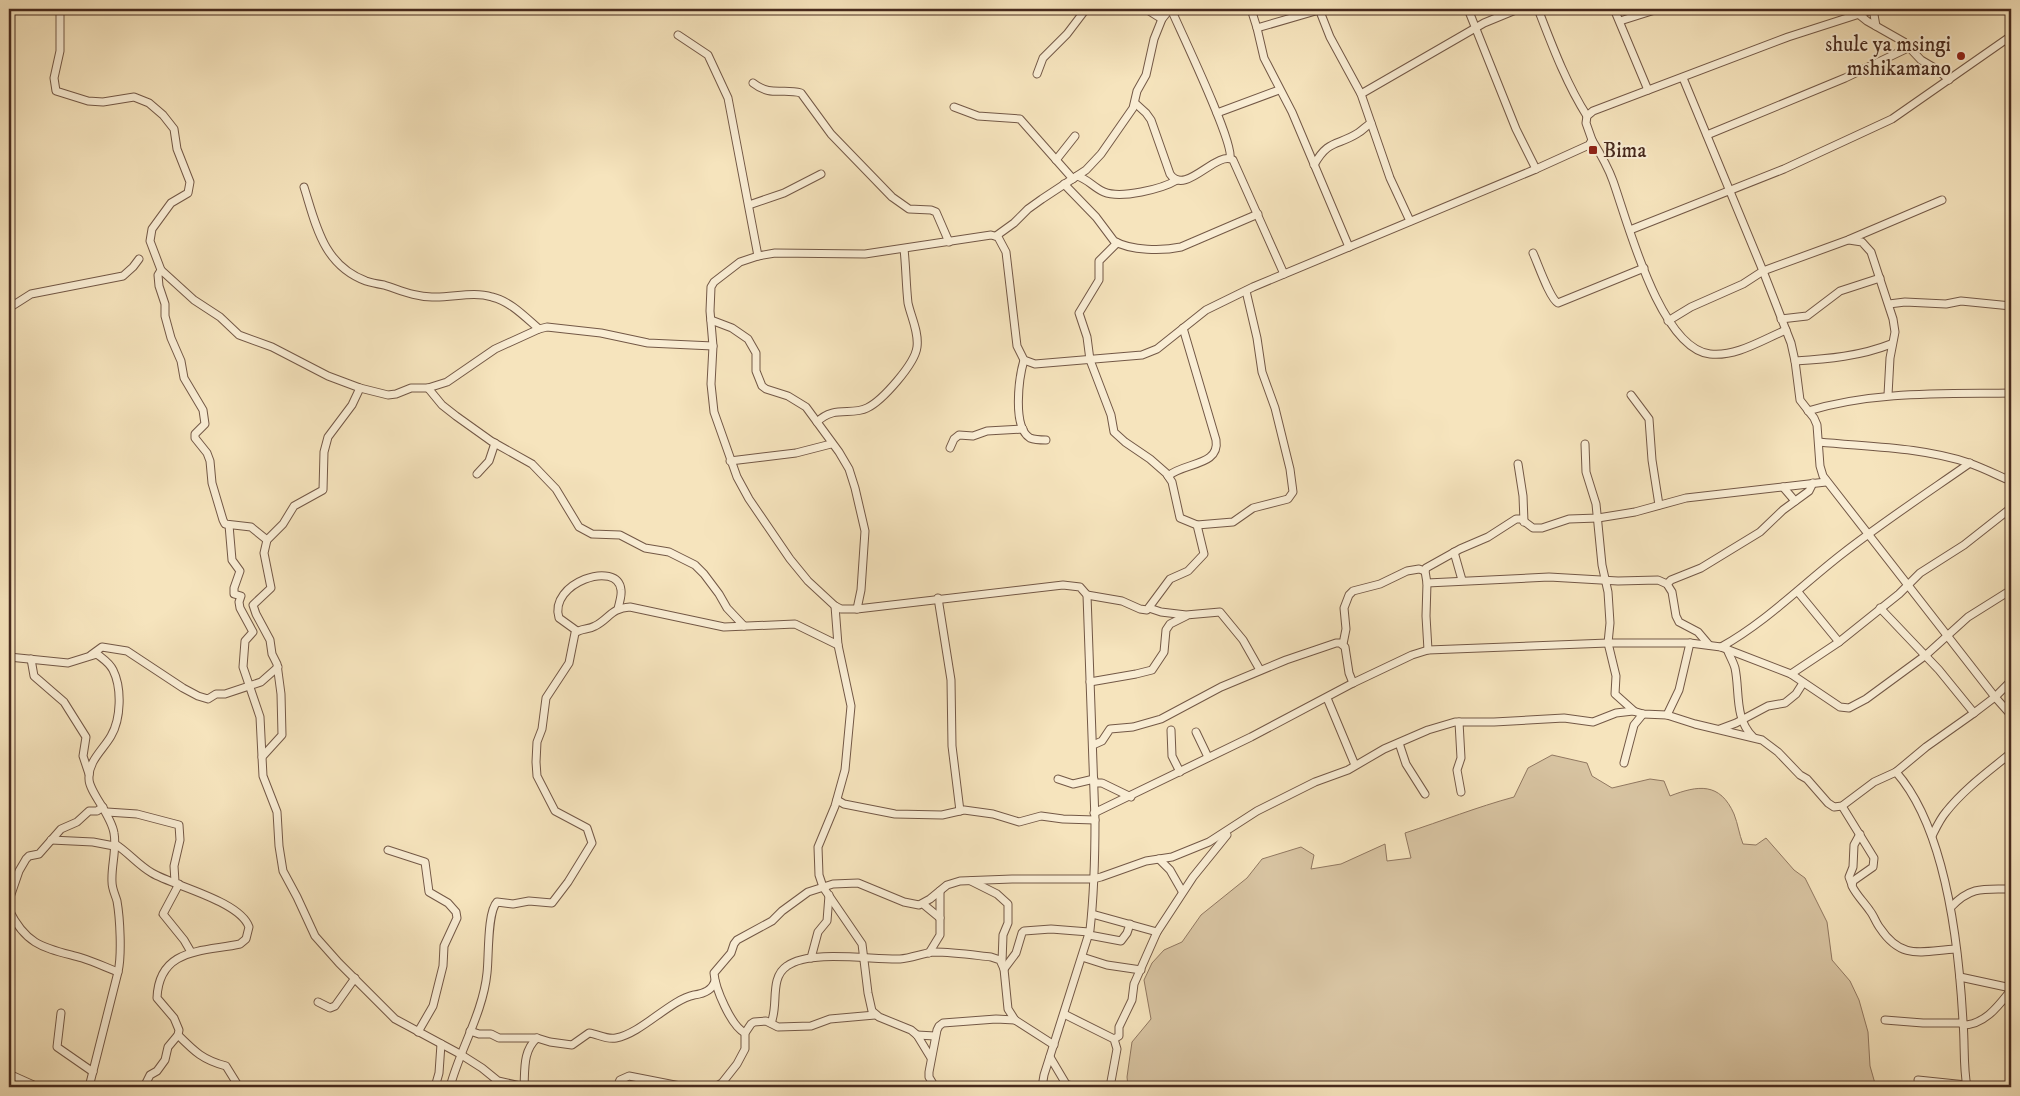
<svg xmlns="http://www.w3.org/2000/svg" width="2020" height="1096" viewBox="0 0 2020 1096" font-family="'IM FELL DW Pica',serif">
	<rect width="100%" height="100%" fill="#f6e4bd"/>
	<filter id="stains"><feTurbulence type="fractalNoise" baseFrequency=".004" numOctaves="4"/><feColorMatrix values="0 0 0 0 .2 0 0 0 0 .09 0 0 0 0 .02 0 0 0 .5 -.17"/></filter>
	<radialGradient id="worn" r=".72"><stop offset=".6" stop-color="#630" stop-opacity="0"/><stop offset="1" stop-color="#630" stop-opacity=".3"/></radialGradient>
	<path fill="#d8c4a2" stroke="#907760" d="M1552,755L1587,763L1592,776L1612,788L1650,779L1664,781L1670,796C1698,785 1720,782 1734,814C1738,824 1739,834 1743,844L1756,845L1766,838L1794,870L1805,878L1827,922L1832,960L1850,981L1859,1000L1868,1032L1870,1066L1876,1087H1128L1127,1077L1132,1042L1151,1019L1144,980L1152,963L1164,950L1182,942L1201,915L1247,878L1262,859L1301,847L1314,855L1311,869L1341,864L1385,844L1387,861L1411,858L1405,833C1442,821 1477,807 1514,797L1528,768Z"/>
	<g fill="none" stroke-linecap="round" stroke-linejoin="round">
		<defs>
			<g id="minor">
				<path d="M60,9V51L54,78L56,91L88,101L103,102L134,97L149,103L163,115L174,129L177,149L190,182L188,193L171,203L152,229L150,241L161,270L194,300L220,317L239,335L272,347L328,376L360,388L388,395L396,394L411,388H428L447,382L495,349L539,329L547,327L601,333L648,343L713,346"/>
				<path d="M1146,9L1162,19"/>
				<path d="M1171,9C1181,32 1234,142 1230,158"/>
				<path d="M1251,9L1257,28L1264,58L1292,112L1349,247"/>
				<path d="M1319,9L1330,37L1361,94L1390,178L1410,221"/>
				<path d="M1468,9L1516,129L1536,169"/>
				<path d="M1538,9C1552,45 1566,83 1587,116"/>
				<path d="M1614,9L1648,90"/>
				<path d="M1854,9L1857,13L1867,21L1904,42L1921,60L1938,70L1949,80"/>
				<path d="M1873,9L1876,26"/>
				<path d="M1620,21L1658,9"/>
				<path d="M1257,28L1319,10"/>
				<path d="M678,35L708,55L728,98L758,256"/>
				<path d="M1037,74L1043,58L1067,34L1086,9"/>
				<path d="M1683,78L1763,271L1791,343L1795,361L1800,400L1814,418L1817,425L1820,466L1823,476L1995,697L2011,715"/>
				<path d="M753,83C771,97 782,88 801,93L831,134L892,197L909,209L931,210L936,212L949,242"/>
				<path d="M1361,94L1484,23L1518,9"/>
				<path d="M1135,103L1146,113L1151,120L1170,174C1185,197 1216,150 1233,160L1284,274"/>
				<path d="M954,107L978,116L1020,119L1073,179"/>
				<path d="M1217,113L1279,90"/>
				<path d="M1707,135L1845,78L1910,47"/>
				<path d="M1592,140C1600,153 1608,167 1613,181C1628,223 1660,348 1710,354C1736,357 1762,340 1786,330"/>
				<path d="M1056,160L1075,136"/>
				<path d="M1314,165C1328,139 1338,146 1358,133C1363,130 1366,126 1371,123"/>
				<path d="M1077,176C1088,179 1094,188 1104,192C1121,199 1162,189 1177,180"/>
				<path d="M1064,184L1096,217L1114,241C1131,251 1163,251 1181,247L1258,214"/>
				<path d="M304,187C316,225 323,265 366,281C372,283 378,284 384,285C400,290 415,297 432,297C452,298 473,291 492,297C510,301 525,317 539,329"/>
				<path d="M749,205L784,193L821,174"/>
				<path d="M1630,230L1784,169L1892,119L2011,36"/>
				<path d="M996,236L1014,223L1028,209L1042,199L1086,170L1101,154L1133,108L1137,91L1146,75L1154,39L1162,19L1170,9"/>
				<path d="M1849,240L1862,242L1871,252L1893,319L1895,332L1890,358L1888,395"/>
				<path d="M1533,253C1538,264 1550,299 1558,303L1644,268"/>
				<path d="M161,270L158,275L159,286L165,304V316L171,338L181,361L184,378L203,410L205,424L195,434V438L207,453L210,461L212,483L223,520L225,524L251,527L267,540"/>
				<path d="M1889,304L1905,302L1946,304L1961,301L2011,306"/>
				<path d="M9,308L31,294L123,276L133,267L139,259"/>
				<path d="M1781,319L1807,316L1840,291L1880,278"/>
				<path d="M711,320L732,328L748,339L756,353V371L762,386L766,389L788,396L806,407L839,452L849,469L855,488L865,531L861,590L857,609"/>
				<path d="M1668,321L1691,307L1743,284L1763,271L1848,240L1942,200"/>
				<path d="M1024,360C1019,377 1012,427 1030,438C1035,440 1041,440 1046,440"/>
				<path d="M1795,361C1828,359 1861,356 1891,344"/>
				<path d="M360,388L352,405L328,437L324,452L323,490L294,506L283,524L267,540L264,553L271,588L253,605L256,614L270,640L272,654L277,664L281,694L282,735L262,757L263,776L277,812L279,846L283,871L297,897L315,936L339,963L395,1019L460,1054L482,1068L498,1081L525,1087"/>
				<path d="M428,388L442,405L456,416L491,441L532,464L556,489L579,527L592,534L620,535L645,548L669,552L695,565L704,574L719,594L727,608L744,626"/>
				<path d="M1631,395L1649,419L1652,460L1659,505"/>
				<path d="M1808,411C1874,391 1943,394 2011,393"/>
				<path d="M817,422C834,405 851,416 867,408C882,401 915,364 917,347C919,332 911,317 908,303C906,285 906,267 904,249"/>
				<path d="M1819,442C1869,447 1921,447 1969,463C1983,468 1997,475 2011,481"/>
				<path d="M1585,444L1586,472L1596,504L1602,565L1608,592L1610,623L1608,643L1616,676L1615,694L1634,711"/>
				<path d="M950,448L954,439L959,435L973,436L987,431L1023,429"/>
				<path d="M730,461L796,453L831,444"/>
				<path d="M1518,464L1523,496L1524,522"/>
				<path d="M477,474L489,461L495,443"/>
				<path d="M1168,476C1185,462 1220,466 1216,440L1183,328"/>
				<path d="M1783,487L1795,501"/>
				<path d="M229,525L232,560L240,571L234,588V594L241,596L239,602L240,608L253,632L245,641L243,667L260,717L262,757"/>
				<path d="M1197,525L1233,522L1253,508L1288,499L1293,492L1290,469L1275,408L1262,372L1257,338L1246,291"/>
				<path d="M1454,552L1462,580"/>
				<path d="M1427,583L1549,577L1618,581L1658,580L1667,584L1672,592L1676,616L1679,622L1698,632L1709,645"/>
				<path d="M1667,584L1671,580L1701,568L1760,532L1783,510L1809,491L1813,483"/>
				<path d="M1798,592L1839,642"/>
				<path d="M1087,595L1122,601L1140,609L1147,610L1170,579L1188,571L1204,554L1197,525L1180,518L1172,482L1166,473L1150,459L1125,442L1114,432L1111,415L1090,360L1087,337L1079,313L1099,280V261L1117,243"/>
				<path d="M938,598L951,680L952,746L960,811"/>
				<path d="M835,606L838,645L851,706L845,770L835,806L818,847L819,875L823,887L862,944L868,993L872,1011L879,1017L911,1030L917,1035L931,1058"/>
				<path d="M1149,608L1161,612L1186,615L1220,612L1243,640L1260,670"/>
				<path d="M1880,608L1939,670L1974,713"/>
				<path d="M577,631L559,618C548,583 618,559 621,590C622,596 619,603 618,609"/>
				<path d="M1343,644L1346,629L1344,608L1349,595L1353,591L1380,584L1407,571L1419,569L1425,571"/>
				<path d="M1721,647C1766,622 1802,585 1842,554C1883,522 1927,493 1970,463"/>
				<path d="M1727,649C1729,655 1733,661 1735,668C1740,691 1734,718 1753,737"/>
				<path d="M1428,650L1426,616L1427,583L1425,571L1426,568L1460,549L1488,537L1516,519H1521L1533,528H1542L1569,519L1598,518L1635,512L1686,498L1826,482"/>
				<path d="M91,655L102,647L127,651L183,688L198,696L208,699L216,694H225L261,682L278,667"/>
				<path d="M9,657L68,663L97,654C103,659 109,662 113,670C122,688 121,719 111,736C103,750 88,761 89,779C89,792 111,814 114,833C117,849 111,866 112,882C112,889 115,894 117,901C120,918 122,955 118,972L89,1087"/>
				<path d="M31,659L34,676L64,702L86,737L83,756L89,774"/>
				<path d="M1791,674L1839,642L1899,594L1920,573L1964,545L2011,508"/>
				<path d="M1090,682L1136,674L1152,670L1164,652L1166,630L1170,624L1186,616"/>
				<path d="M1327,698L1355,765"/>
				<path d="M1667,715L1679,690L1690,643"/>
				<path d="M1459,722L1461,758L1457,770L1461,792"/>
				<path d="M1720,729L1736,723L1768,706L1785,703L1796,694L1803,683"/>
				<path d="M1171,730L1172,756L1180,772"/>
				<path d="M1196,732L1208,757"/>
				<path d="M1399,743L1406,764L1425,794"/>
				<path d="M1093,745L1102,741L1110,729L1133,727L1161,719L1221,687L1286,660L1336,643H1340L1345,647L1349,673L1353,683"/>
				<path d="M1624,763L1634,725L1643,714"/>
				<path d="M1896,772C1946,829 1959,948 1963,1022C1965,1044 1963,1066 1967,1087"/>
				<path d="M1058,779L1073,784L1094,779"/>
				<path d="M1094,783H1102L1131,797"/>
				<path d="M837,800L844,804L895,814L942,815L964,810L993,814L1019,822L1041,816L1063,819L1095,820"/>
				<path d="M1842,806L1874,858L1873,867L1853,881L1852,886C1857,896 1864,902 1870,911C1874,916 1876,923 1880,928C1902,961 1922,951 1956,949"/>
				<path d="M107,812L137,814L179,825L180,840L174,866L175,882"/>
				<path d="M1094,813L1251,737L1353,683L1412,655L1428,650L1608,643H1690L1721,647L1791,674L1840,707L1849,708L1866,699L1926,655L1968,617L2011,590"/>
				<path d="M1932,836C1936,828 1940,819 1946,812C1964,789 1989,771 2011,753"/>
				<path d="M51,840L93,842L114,846"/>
				<path d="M115,844C128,852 138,865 152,873C174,886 240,901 249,927L246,939L240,944C204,952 159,947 157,998L174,1018L179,1030L178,1035L168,1047L165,1060L157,1071L150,1075L144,1087"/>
				<path d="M388,850L425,862L429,892L448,903L456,912L457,918L444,946L443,966L433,1006L418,1032"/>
				<path d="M1159,859L1170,870L1182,891"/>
				<path d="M971,881L997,894L1008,904V923L1003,935L1002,962"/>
				<path d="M179,884L163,914L184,940L191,952"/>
				<path d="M1852,885L1849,877L1853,867L1854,845L1860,834"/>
				<path d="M9,900L19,871L26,859L29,856L39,854L61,829L77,822L89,811H97L103,807"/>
				<path d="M923,904L940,918"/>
				<path d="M1951,907C1971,886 1984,889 2011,889"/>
				<path d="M9,910C27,947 46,948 82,958C95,962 107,968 118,972"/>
				<path d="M1092,914L1157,932"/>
				<path d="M1089,935L1121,941L1127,933L1130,924"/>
				<path d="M929,953L940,935V891"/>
				<path d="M1082,957L1107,965L1141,970"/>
				<path d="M811,958L818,932L827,921L829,895"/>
				<path d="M1004,969L1016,953L1022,933L1024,931L1051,929L1089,932"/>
				<path d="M1960,977L2011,988"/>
				<path d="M318,1002L330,1008L335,1006L355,978"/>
				<path d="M61,1013L57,1047L93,1072"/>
				<path d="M1064,1014L1114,1039L1117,1049L1110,1087"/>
				<path d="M1885,1020L1923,1023H1963"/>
				<path d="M771,1023C779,1005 769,978 787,966C810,949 872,960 900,959C912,958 923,953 934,952C953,952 973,955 991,957L1000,960L1004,969L1008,1009L1015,1020"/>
				<path d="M1963,1025C1985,1025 1999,1005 2011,990"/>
				<path d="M470,1031L479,1034H491L499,1038H537L550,1042L572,1045L589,1033C598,1034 606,1040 616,1038C642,1033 670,1000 694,995C702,994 712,991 715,981"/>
				<path d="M745,1033C731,1026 715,988 714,973L731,953L734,944L737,940L772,921L782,911L808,892L833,884L858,883L904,902L919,905L930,899L947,885L960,881L1012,879H1093L1101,877L1146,861L1172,857L1209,842L1257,811L1315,782L1348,770L1384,749L1428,730L1455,722H1494L1564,718L1593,722L1616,713L1633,711L1643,714L1667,715L1695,724L1762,740L1778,752L1800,775L1807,779L1828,803L1834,807L1842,806L1874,782L1896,772L1926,747L1974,713L1995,697L2011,681"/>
				<path d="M178,1035C195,1052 203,1060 226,1066L239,1087"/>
				<path d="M917,1035L935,1036"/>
				<path d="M1114,1039L1119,1036V1027L1132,1000L1134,984L1157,932L1193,877L1227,835"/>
				<path d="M1050,1057L1066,1084L1074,1087"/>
				<path d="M9,1074L38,1087"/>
				<path d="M1918,1080L1966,1085"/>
				<path d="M435,1087L439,1073L441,1044"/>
				<path d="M450,1087C460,1049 483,1013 487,973C489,957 487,912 497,902L513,904L529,901L552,903L568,882L592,843L587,828L555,811L537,776L536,762L537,742L542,729L546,698L569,663L575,633C581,628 588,630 595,626C609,619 611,608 630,607L724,627L795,624L838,645"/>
				<path d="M524,1087C525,1068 523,1051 537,1038"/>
				<path d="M617,1087L620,1080L629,1076L685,1087"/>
				<path d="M715,1087L722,1083L737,1064L745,1049V1033L751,1024L754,1022L766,1021L778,1027L811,1026L830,1019L875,1015"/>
				<path d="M935,1087L929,1077V1072L937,1030L939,1026L943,1023L996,1019L1015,1020L1054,1045"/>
				<path d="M1042,1087L1044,1075L1090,930C1094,894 1095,857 1095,820L1087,595L1080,587L1063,585L857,609H841L835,606L808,581L790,559L749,499L737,477L714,412L711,384L713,346L710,311L711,287L714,282L740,262L758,256L775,253L865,254L991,235L998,237L1006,252L1017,346L1024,360L1035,364L1142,355L1157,349L1206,310L1253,287L1536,169L1589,145L1592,140L1586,123L1587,116L1593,111L1788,37L1875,9"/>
				<path d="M1091,1087H1096"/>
			</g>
		</defs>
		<use href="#minor" stroke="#735846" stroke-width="9"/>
		<use href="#minor" stroke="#f9edd4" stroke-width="7"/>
	</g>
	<g fill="#8f2418" stroke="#f9edd4" stroke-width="2">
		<circle cx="1961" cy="56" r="5"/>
		<rect x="1588" y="145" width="10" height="10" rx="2.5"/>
	</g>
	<g text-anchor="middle" stroke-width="4" stroke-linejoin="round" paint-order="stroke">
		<g font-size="21" fill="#472a1e" stroke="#f9edd4" text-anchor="end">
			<text x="1951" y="51">shule ya msingi<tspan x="1951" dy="24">mshikamano</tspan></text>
			<text x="1603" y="157" text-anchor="start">Bima</text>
		</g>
	</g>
	<rect width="2020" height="1096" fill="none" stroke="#f6e4bd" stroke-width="30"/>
	<rect x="10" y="10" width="2000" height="1076" fill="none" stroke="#472a1e" stroke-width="2.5"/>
	<rect x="15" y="15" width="1990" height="1066" fill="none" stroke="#472a1e"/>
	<rect width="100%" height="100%" filter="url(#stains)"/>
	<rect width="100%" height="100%" fill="url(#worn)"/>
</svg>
